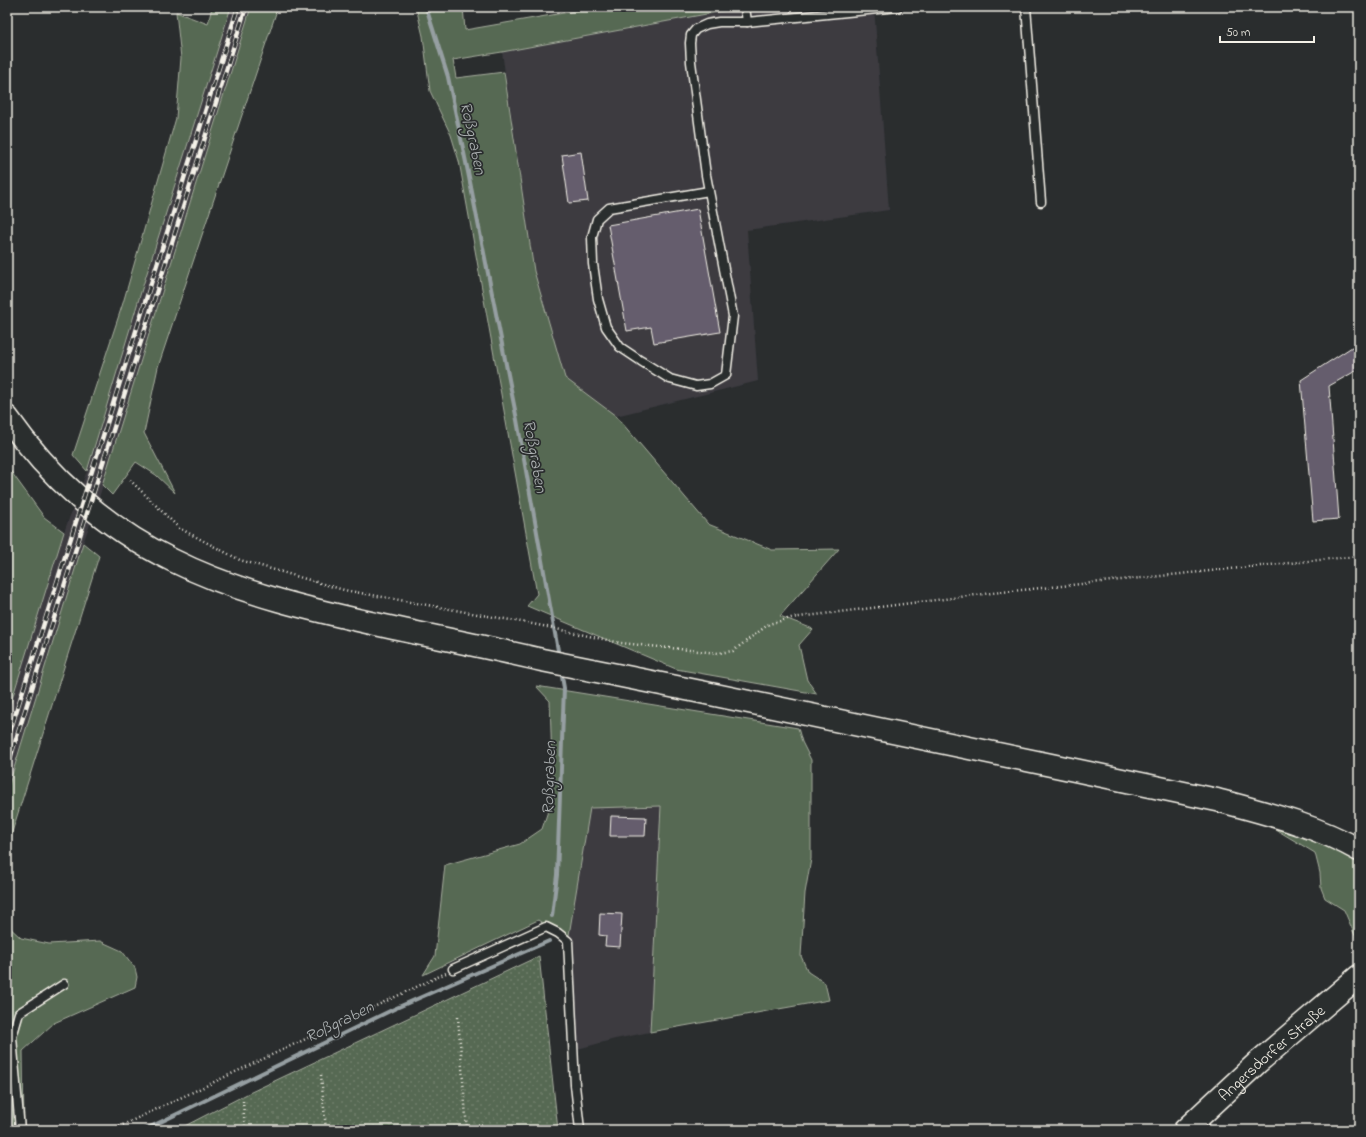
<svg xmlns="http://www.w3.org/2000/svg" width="1366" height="1137" viewBox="0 0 1366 1137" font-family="'Indie Flower',sans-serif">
	<defs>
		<pattern id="garden-dots" width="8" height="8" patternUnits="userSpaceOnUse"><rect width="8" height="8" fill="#576953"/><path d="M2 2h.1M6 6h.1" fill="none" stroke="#707f6c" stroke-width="1.8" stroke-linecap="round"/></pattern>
	</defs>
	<rect width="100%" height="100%" fill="#2a2d2e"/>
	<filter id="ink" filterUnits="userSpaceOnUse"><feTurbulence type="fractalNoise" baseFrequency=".025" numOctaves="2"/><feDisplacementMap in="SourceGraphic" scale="8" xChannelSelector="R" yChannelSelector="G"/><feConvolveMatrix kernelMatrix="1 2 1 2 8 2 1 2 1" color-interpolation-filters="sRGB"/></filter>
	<g filter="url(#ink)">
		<g fill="#3c3b41">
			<path d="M231,7H251L156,310L95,511L83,543L7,791V715L64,532L87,471L141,292Z"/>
			<path d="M744,7H874L889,210L747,230L758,381L616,416L565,378L534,271L502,52Z"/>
			<path d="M661,806L650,1032L615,1039L574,1050L568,941L590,807Z"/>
		</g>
		<g fill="#576953" stroke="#a6ad9e">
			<path d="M212,7H231L141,292L87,471L73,455L123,303L176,118L181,58L176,12L208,24Z"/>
			<path d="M251,7H278L158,367L144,433L175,493L156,475L136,462L112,495L102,485Z"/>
			<path d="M416,7H463L465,30L598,7H744L502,52L453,60L456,78L504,72L534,271L565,378L616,416L708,524L772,550L839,549L780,616L813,629L799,645L807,680L817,694L676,669L527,606L537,594L459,161L451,135L430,91L423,36Z"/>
			<path d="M7,466L44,517L64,532L7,715Z"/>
			<path d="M83,543L99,556L7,848V791Z"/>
			<path d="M536,686L798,728L802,742L811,760V859L805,893L801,956L808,972L825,983L829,1000L650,1032L661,806L590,808L568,941L538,920L423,975L435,956L445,865L520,844L542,829L553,796L550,701Z"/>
			<path d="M1269,823L1331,848L1359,864V945L1344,910L1325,898L1321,888L1320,873L1315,853L1270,826Z"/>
			<path d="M7,925L21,938L49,944L100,941L122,951L135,968L137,977L135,987L54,1023L23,1051L24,1130H7Z"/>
		</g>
		<path fill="url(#garden-dots)" stroke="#a6ad9e" d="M539,956L558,1130H177L247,1094Z"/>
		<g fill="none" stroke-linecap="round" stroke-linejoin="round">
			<g stroke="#969fa2" stroke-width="4">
				<path d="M426,7L448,77L468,172L517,420L559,656"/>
				<path d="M552,916L557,875L564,688L561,671"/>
				<path d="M144,1130L394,1009L549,941"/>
			</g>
		</g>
		<g fill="#655d6d" stroke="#f4f1e8">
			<path d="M581,152L588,201L569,203L562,155Z"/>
			<path d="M698,209L720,332L654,343L651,327L627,331L608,225Z"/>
			<path d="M1355,345L1359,352V369L1329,386L1339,519L1313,521L1301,380Z"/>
			<path d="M1355,518H1359V531H1356Z"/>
			<path d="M611,816L646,817L645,836H610Z"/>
			<path d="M600,913L622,914L620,947L605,946L606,936L599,935Z"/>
		</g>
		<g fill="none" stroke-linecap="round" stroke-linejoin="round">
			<defs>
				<g id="lane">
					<path d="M745,7L747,22"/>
					<path d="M1026,7L1041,202"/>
					<path d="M709,191L609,208L597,219L592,237L593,264L598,299L606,327L620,347L641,361L670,379L696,386L710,384L726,375L733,316L709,191L706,175L691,62L690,43L691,35L696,29L707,24L719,22H747L898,7"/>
					<path d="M453,969L546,927L558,933L568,941L575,1085L580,1130"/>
					<path d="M20,1130L12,1037L19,1013L64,984"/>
				</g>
				<g id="secondary">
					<path d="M7,417C49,477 106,528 172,560C240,594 316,611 389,627C440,638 491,648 542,660C595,671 648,681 701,692C873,727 1045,764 1217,800C1265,813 1315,825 1359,850"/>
					<path id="s1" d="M1185,1130L1257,1063L1359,976"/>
				</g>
			</defs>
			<use href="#lane" stroke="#f4f1e8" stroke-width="11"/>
			<use href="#secondary" stroke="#f4f1e8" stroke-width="25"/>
			<g stroke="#f4f1e8" stroke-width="2.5" stroke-dasharray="1 3" stroke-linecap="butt">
				<path d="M130,480L179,528L240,560L344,590L538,625L621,643L718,653L733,651L769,624L791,618L992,593L1359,556"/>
				<path d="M458,1017L467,1130"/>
				<path d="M321,1075L326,1130"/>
				<path d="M243,1101L245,1130"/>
				<path d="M112,1130L446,973"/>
			</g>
			<use href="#lane" stroke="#2a2d2e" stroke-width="8"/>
			<use href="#secondary" stroke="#2a2d2e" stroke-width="22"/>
			<defs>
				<g id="rail">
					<path d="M7,741L238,7"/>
					<path d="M7,768L246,7"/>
				</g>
			</defs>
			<use href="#rail" stroke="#f4f1e8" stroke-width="4.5"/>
			<use href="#rail" stroke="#2a2d2e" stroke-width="3" stroke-dasharray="9" stroke-linecap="butt"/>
		</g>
	</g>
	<g text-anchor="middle" stroke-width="3.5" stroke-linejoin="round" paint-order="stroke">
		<g font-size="16" fill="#f4f1e8" stroke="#2a2d2e">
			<text dy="6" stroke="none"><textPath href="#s1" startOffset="116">Angersdorfer Straße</textPath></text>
		</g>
		<g font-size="17" font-style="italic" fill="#aeb3b4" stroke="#2a2d2e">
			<text transform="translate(474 138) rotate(78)" y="6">Roßgraben</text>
			<text transform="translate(536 456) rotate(80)" y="6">Roßgraben</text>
			<text transform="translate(548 778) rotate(-88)" y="6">Roßgraben</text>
			<text transform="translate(339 1021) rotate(-26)" y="6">Roßgraben</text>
		</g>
	</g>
	<rect width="1366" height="1137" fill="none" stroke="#2a2d2e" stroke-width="24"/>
	<rect x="12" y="12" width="1342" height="1113" fill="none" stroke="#f4f1e8" stroke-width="1.5" filter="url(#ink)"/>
	<path d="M1220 36v6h94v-6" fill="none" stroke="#f4f1e8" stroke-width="2"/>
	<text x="1226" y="36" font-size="12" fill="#f4f1e8" stroke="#2a2d2e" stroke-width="3" paint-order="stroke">50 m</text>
</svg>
